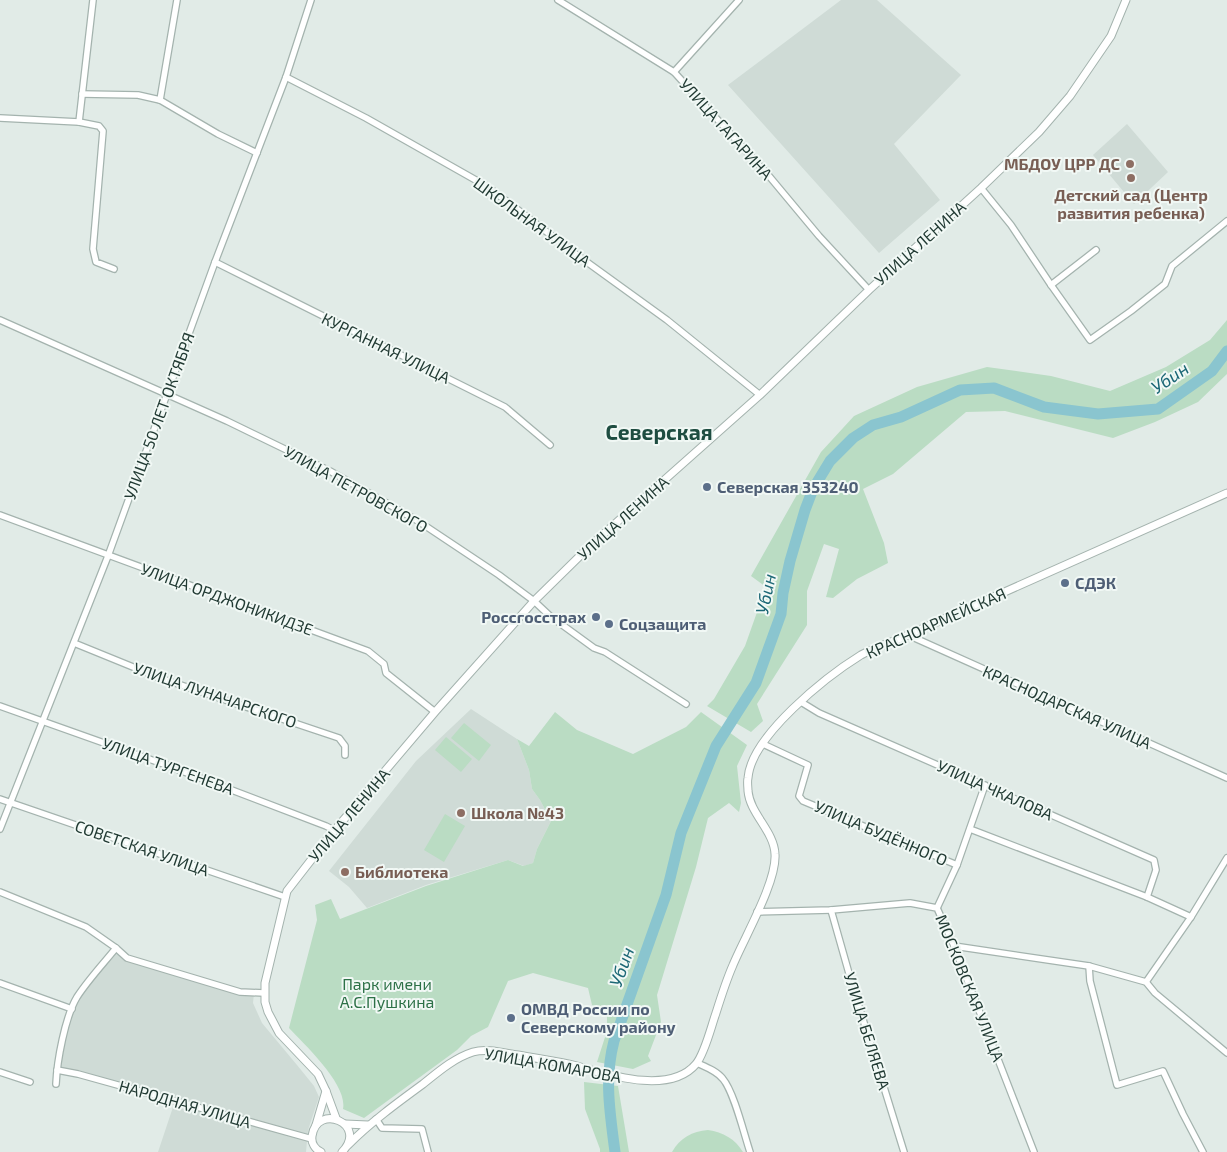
<svg xmlns="http://www.w3.org/2000/svg" width="1227" height="1152" viewBox="0 0 1227 1152" font-family="'Exo 2',sans-serif">
	<rect width="100%" height="100%" fill="#e1ebe7"/>
	<g fill="#cfdbd6">
		<path d="M841,0H877L961,75L894,144L940,200L879,253L728,85Z"/>
		<path d="M1127,124L1168,172L1134,204L1093,155Z"/>
		<path d="M471,709L517,739L529,770L532,789L540,800L551,821L537,849L533,863L524,866L508,860L426,885L367,908L349,887L329,871L416,761Z"/>
		<path d="M116,948L127,958L254,993L253,1003L262,1023L297,1065L314,1086L319,1097L308,1130L306,1152H158L175,1101L57,1070L68,1020L78,997Z"/>
	</g>
	<g fill="#badcc3">
		<path d="M1227,320V374L1198,402L1155,422L1113,438L1005,411L966,412L893,474L863,489L884,543L888,563L857,579L833,598L826,597L839,549L824,544L807,591V625L757,704L763,721L751,732L707,706L714,699L745,646L766,587L751,576L821,452L854,416L917,387L987,367L1051,376L1110,391L1166,367L1210,340Z"/>
		<path d="M555,712L577,730L633,754L686,727L701,712L747,745L737,766L741,803L739,812L729,803L708,818L696,867L657,995L661,1022L648,1056L651,1061L633,1069L597,1062L607,1031V1016L592,1005L588,988L533,973L508,981L488,1027L471,1036L457,1050L364,1118L343,1109C348,1085 305,1045 289,1028L317,920L315,905L331,899L340,919L426,886L508,860L523,866L533,863L537,849L551,821L540,800L532,789L529,770L517,739L529,746Z"/>
		<path d="M464,723L491,745L479,761L451,738Z"/>
		<path d="M446,737L472,759L461,772L435,750Z"/>
		<path d="M445,814L465,826L444,862L424,850Z"/>
		<path d="M584,1082L618,1086L629,1152H600V1149L585,1109Z"/>
		<path d="M708,1130C723,1132 735,1139 743,1152H672C680,1138 692,1131 708,1130Z"/>
	</g>
	<g fill="none" stroke-linecap="round" stroke-linejoin="round">
		<path stroke="#8ac5cf" stroke-width="11" d="M615,1152C610,1113 604,1079 614,1041L666,895L681,833L716,746L756,683L781,614L783,593L790,561L805,510L813,489L830,461L853,438L873,425L901,417L960,390L994,388L1044,407L1098,414L1158,409L1212,371L1227,351"/>
		<defs>
			<g id="minor">
				<path d="M558,0L674,72L769,176L819,236L869,290"/>
				<path d="M674,72L739,0"/>
				<path d="M286,77L366,118L488,187L573,252L667,320L760,395"/>
				<path d="M82,94L138,95L160,100L218,134L257,153"/>
				<path d="M160,100L177,0"/>
				<path d="M0,118L79,122L99,126L103,131L93,249L96,262L114,269"/>
				<path d="M79,122L93,0"/>
				<path d="M981,188L1011,225L1051,285L1090,340L1131,311L1165,284L1172,266L1227,221"/>
				<path d="M215,262L505,407L550,445"/>
				<path d="M1051,285L1096,250"/>
				<path d="M0,320L227,421L330,471L418,521L499,575L534,601L550,616L594,648L605,652L686,704"/>
				<path d="M0,515L368,651L384,664L386,673L435,712"/>
				<path d="M908,635L1227,778"/>
				<path d="M74,643L160,678L339,738L345,746V755"/>
				<path d="M801,702L819,713L1154,860L1156,870L1147,897"/>
				<path d="M0,706L166,765L326,826L334,830"/>
				<path d="M763,744L808,765L799,796L803,801L957,865"/>
				<path d="M0,799L285,897"/>
				<path d="M0,829L108,556L215,262L286,77L311,0"/>
				<path d="M970,829L1147,897L1191,917"/>
				<path d="M0,892L86,927L116,948L127,958L240,992L264,993"/>
				<path d="M937,908L957,865L985,785"/>
				<path d="M831,910L852,984L904,1152"/>
				<path d="M757,912L831,910L910,903L937,908L954,946L1034,1152"/>
				<path d="M954,946L1089,966L1146,982L1155,993L1227,1053"/>
				<path d="M1089,966L1090,981L1117,1085L1163,1071L1183,1114L1203,1152"/>
				<path d="M1146,982L1191,917L1227,858"/>
				<path d="M0,983L72,1009"/>
				<path d="M697,1063C706,1067 717,1071 723,1079C734,1092 744,1134 750,1152"/>
				<path d="M57,1070L78,1074L312,1139"/>
				<path d="M0,1072L30,1082"/>
				<path d="M56,1084C57,1061 65,1017 77,997C88,980 103,964 116,948"/>
				<path d="M376,1119L382,1128L422,1129L428,1152"/>
			</g>
			<g id="tertiary">
				<path d="M336,1118L326,1091L318,1074L279,1033L268,1012L265,1002V983L287,891L329,837L435,712L534,601L590,546L760,395L869,290L981,188L1039,132L1070,96L1111,36L1126,0"/>
				<path d="M345,1124L368,1125"/>
				<path d="M316,1125L326,1091"/>
				<path d="M348,1145C371,1122 397,1103 423,1084C438,1072 454,1058 473,1052C487,1048 504,1053 518,1055C538,1059 558,1061 577,1066C609,1075 670,1095 696,1064C705,1053 711,1027 716,1013C721,997 726,981 733,965C744,938 777,882 775,854C774,831 750,814 748,791C748,787 747,782 748,778C751,736 827,676 861,655C875,647 893,642 908,635L1227,493"/>
				<path d="M321,1152C315,1149 311,1143 312,1136C317,1102 369,1124 342,1152"/>
			</g>
		</defs>
		<use href="#minor" stroke="#a4b3ae" stroke-width="8"/>
		<use href="#tertiary" stroke="#a4b3ae" stroke-width="9"/>
		<use href="#minor" stroke="#fff" stroke-width="5.5"/>
		<use href="#tertiary" stroke="#fff" stroke-width="7"/>
	</g>
	<g fill="#8d6e63" stroke="#f1f8f5" stroke-width="2">
		<circle cx="1130" cy="164" r="5"/>
		<circle cx="1131" cy="178" r="5"/>
		<circle cx="461" cy="813" r="5"/>
		<circle cx="345" cy="872" r="5"/>
	</g>
	<g fill="#5c6f8a" stroke="#f1f8f5" stroke-width="2">
		<circle cx="707" cy="487" r="5"/>
		<circle cx="1065" cy="583" r="5"/>
		<circle cx="596" cy="617" r="5"/>
		<circle cx="609" cy="624" r="5"/>
		<circle cx="511" cy="1018" r="5"/>
	</g>
	<g text-anchor="middle" stroke-width="4" stroke-linejoin="round" paint-order="stroke">
		<g font-size="16" fill="#223b34" stroke="#f1f8f5">
			<text transform="translate(726 129) rotate(48)" y="6">УЛИЦА ГАГАРИНА</text>
			<text transform="translate(532 222) rotate(36)" y="6">ШКОЛЬНАЯ УЛИЦА</text>
			<text transform="translate(920 243) rotate(-42)" y="6">УЛИЦА ЛЕНИНА</text>
			<text transform="translate(386 348) rotate(26)" y="6">КУРГАННАЯ УЛИЦА</text>
			<text transform="translate(159 416) rotate(-70)" y="6">УЛИЦА 50 ЛЕТ ОКТЯБРЯ</text>
			<text transform="translate(356 489) rotate(29)" y="6">УЛИЦА ПЕТРОВСКОГО</text>
			<text transform="translate(623 518) rotate(-42)" y="6">УЛИЦА ЛЕНИНА</text>
			<text transform="translate(227 599) rotate(20)" y="6">УЛИЦА ОРДЖОНИКИДЗЕ</text>
			<text transform="translate(936 623) rotate(-24)" y="6">КРАСНОАРМЕЙСКАЯ</text>
			<text transform="translate(215 695) rotate(19)" y="6">УЛИЦА ЛУНАЧАРСКОГО</text>
			<text transform="translate(1067 707) rotate(24)" y="6">КРАСНОДАРСКАЯ УЛИЦА</text>
			<text transform="translate(168 766) rotate(20)" y="6">УЛИЦА ТУРГЕНЕВА</text>
			<text transform="translate(995 790) rotate(24)" y="6">УЛИЦА ЧКАЛОВА</text>
			<text transform="translate(349 815) rotate(-50)" y="6">УЛИЦА ЛЕНИНА</text>
			<text transform="translate(881 833) rotate(23)" y="6">УЛИЦА БУДЁННОГО</text>
			<text transform="translate(142 848) rotate(19)" y="6">СОВЕТСКАЯ УЛИЦА</text>
			<text transform="translate(970 988) rotate(68)" y="6">МОСКОВСКАЯ УЛИЦА</text>
			<text transform="translate(867 1031) rotate(73)" y="6">УЛИЦА БЕЛЯЕВА</text>
			<text transform="translate(553 1065) rotate(10)" y="6">УЛИЦА КОМАРОВА</text>
			<text transform="translate(185 1104) rotate(16)" y="6">НАРОДНАЯ УЛИЦА</text>
		</g>
		<g font-size="16" font-weight="bold" fill="#785e54" stroke="#f1f8f5" text-anchor="start">
			<text x="1120" y="170" text-anchor="end">МБДОУ ЦРР ДС</text>
			<text x="1131" y="201" text-anchor="middle">Детский сад (Центр<tspan x="1131" dy="18">развития ребенка)</tspan></text>
			<text x="471" y="819">Школа №43</text>
			<text x="355" y="878">Библиотека</text>
		</g>
		<g font-size="16" font-weight="bold" fill="#4e5e75" stroke="#f1f8f5" text-anchor="start">
			<text x="717" y="493">Северская 353240</text>
			<text x="1075" y="589">СДЭК</text>
			<text x="586" y="623" text-anchor="end">Россгосстрах</text>
			<text x="619" y="630">Соцзащита</text>
			<text x="521" y="1015">ОМВД России по<tspan x="521" dy="18">Северскому району</tspan></text>
		</g>
		<g font-size="16" fill="#2d7147" stroke="#f1f8f5">
			<text x="387" y="990">Парк имени<tspan x="387" dy="18">А.С.Пушкина</tspan></text>
		</g>
		<g font-size="18" font-style="italic" fill="#1d6876" stroke="#f1f8f5">
			<text transform="translate(1170 378) rotate(-34)" y="6">Убин</text>
			<text transform="translate(766 594) rotate(-78)" y="6">Убин</text>
			<text transform="translate(622 967) rotate(-70)" y="6">Убин</text>
		</g>
		<g font-size="21" font-weight="bold" fill="#1e4d41" stroke="#f1f8f5">
			<text x="659" y="440">Северская</text>
		</g>
	</g>
</svg>
